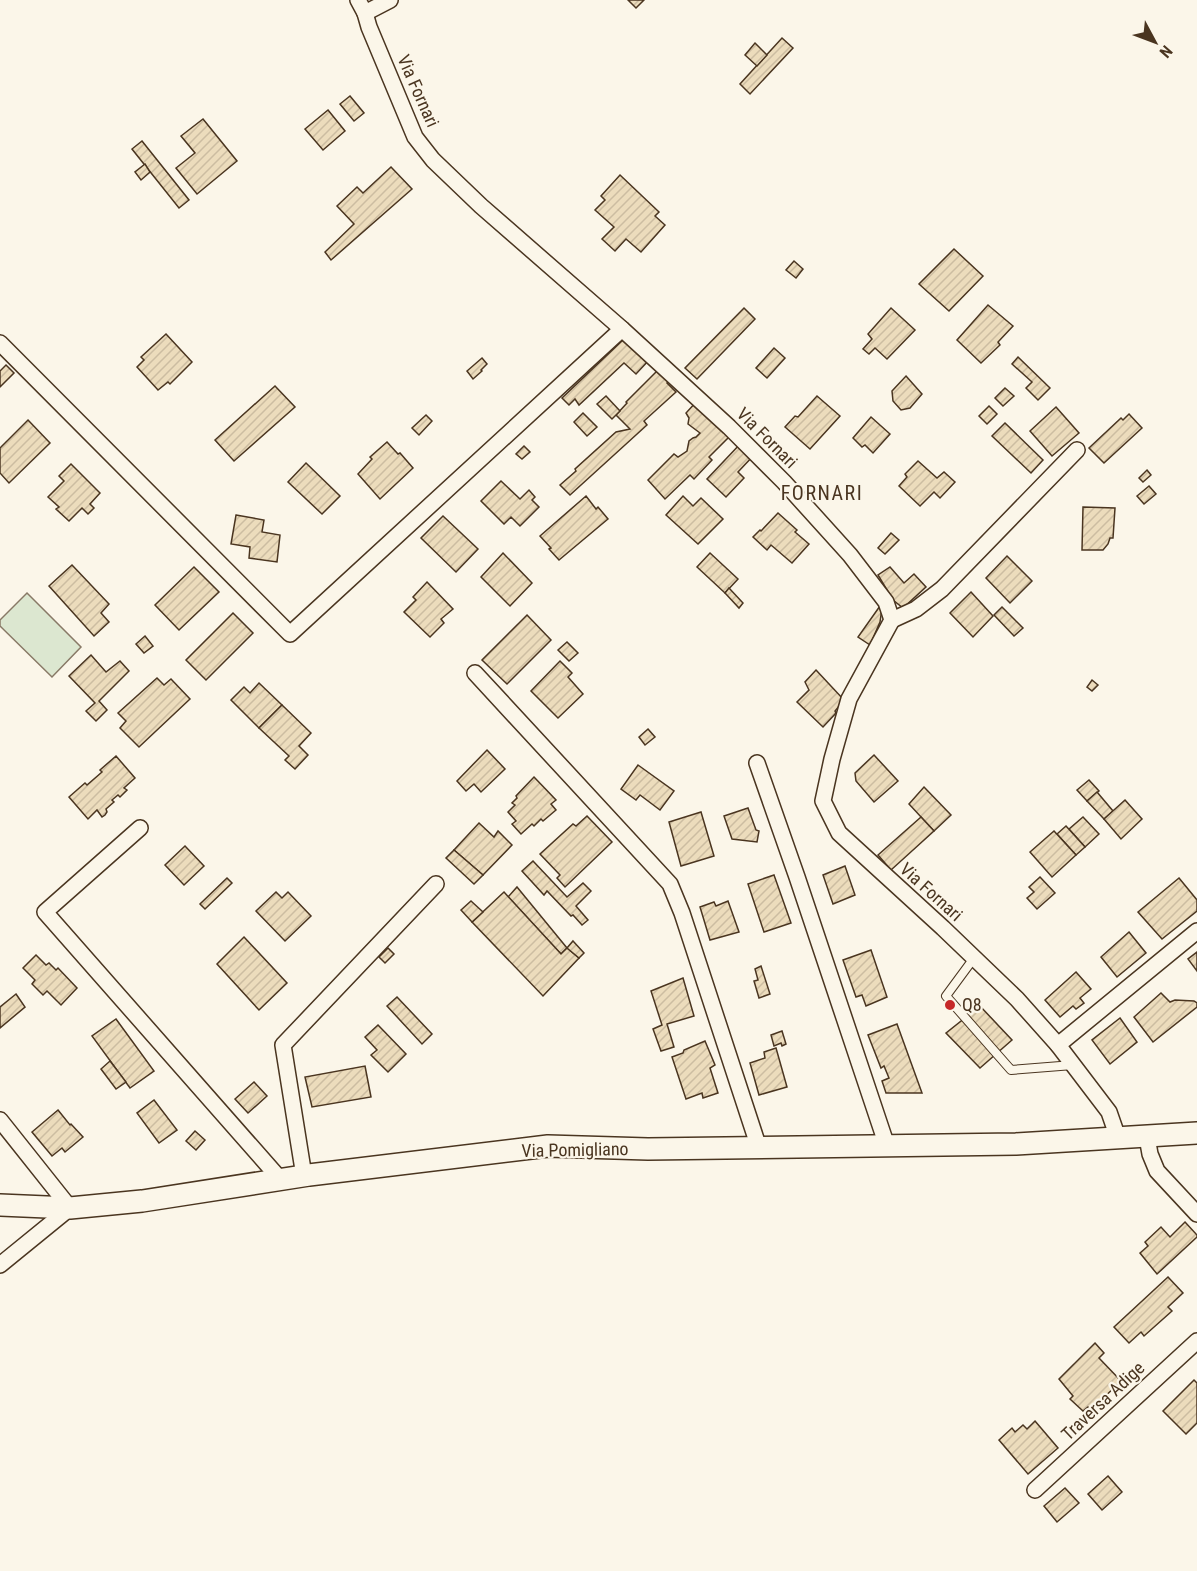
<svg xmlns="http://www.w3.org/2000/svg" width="1197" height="1571" viewBox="0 0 1197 1571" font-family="'Roboto Condensed',sans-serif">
	<defs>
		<pattern id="building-hatch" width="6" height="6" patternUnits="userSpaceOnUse" patternTransform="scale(1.5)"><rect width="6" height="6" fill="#ecdcbc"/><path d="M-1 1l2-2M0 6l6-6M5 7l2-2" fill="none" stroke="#ccbda1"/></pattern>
	</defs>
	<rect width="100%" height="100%" fill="#fbf6e9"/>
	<path fill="#dce7d0" stroke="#887966" stroke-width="1.5" d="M27,593L81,647L52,677L0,626V620Z"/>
	<g fill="url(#building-hatch)" stroke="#4a3520" stroke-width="1.5">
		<path d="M628,0H644L636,8Z"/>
		<path d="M782,38L793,48L750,94L740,84Z"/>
		<path d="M755,43L767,55L757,66L745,55Z"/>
		<path d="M350,96L364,113L354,121L340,104Z"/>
		<path d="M328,110L345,131L323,150L305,129Z"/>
		<path d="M203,119L237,161L197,194L176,168L195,153L181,136Z"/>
		<path d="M142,141L189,200L179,208L132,149Z"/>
		<path d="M145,164L150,172L141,180L135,172Z"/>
		<path d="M391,167L412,189L331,260L325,252L354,224L337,206L357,187L363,193Z"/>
		<path d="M620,175L659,212L655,216L665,225L641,252L626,239L615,251L602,239L614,227L595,210L605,200L601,196Z"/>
		<path d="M954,249L983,276L949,311L919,284Z"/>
		<path d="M794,261L803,269L796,278L786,270Z"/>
		<path d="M988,305L1013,326L998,342L1000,345L981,363L957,340Z"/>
		<path d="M744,308L755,319L697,379L685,368Z"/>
		<path d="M891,308L915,330L887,359L875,348L869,354L863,349L872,339L868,334Z"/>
		<path d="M166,334L192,362L170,384L168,382L158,390L137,367L144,360L141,357Z"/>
		<path d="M625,338L649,360L636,374L624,363L579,405L575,399L569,405L562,398Z"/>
		<path d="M774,348L785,358L767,378L756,368Z"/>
		<path d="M1018,357L1050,388L1038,400L1026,388L1032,382L1012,364Z"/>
		<path d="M482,358L487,364L481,370L482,371L473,379L467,371Z"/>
		<path d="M6,365L14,373L0,387V371Z"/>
		<path d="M661,367L672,378L667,383L676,392L644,421L647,425L570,495L560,485L576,471L575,469L616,432L630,429L616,415L627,403L626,402Z"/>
		<path d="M906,376L922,394L910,408L901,410L893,401L892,391Z"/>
		<path d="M275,386L295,407L234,461L215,440Z"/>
		<path d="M1005,388L1014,396L1003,406L995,398Z"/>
		<path d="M606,396L620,411L612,419L597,404Z"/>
		<path d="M817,396L840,416L810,449L785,427L795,416L798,417Z"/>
		<path d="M697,401L732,434L709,457L712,460L694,479L690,475L665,499L648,480L674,454L678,457L687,451L689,441L693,438L696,437L700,433L688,424L689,418L686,413Z"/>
		<path d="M989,406L997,414L987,424L979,416Z"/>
		<path d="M1056,407L1079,433L1052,456L1030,431Z"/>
		<path d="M583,413L597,427L587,436L574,422Z"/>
		<path d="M1129,414L1142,428L1104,463L1089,448L1121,418L1123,420Z"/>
		<path d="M426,415L432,421L419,435L412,428Z"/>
		<path d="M871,417L890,434L873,453L865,445L862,447L853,438Z"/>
		<path d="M28,420L50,443L9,483L0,473V448Z"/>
		<path d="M1005,423L1043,460L1031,473L992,436Z"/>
		<path d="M387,442L398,454L400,453L413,468L380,499L358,474L372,459L370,457Z"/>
		<path d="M741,443L754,455L738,472L744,478L726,497L707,479Z"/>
		<path d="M524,446L530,452L522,459L516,454Z"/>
		<path d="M918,461L937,478L944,472L955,482L940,498L934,492L920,506L899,486L907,477L905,474Z"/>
		<path d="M306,463L340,496L322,514L288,482Z"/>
		<path d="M71,464L100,493L90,504L94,508L88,514L82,508L69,521L56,509L59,507L48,497L64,481L59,476Z"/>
		<path d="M1147,470L1151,475L1143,482L1139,478Z"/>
		<path d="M501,481L520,499L529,490L535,497L532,500L539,507L520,526L511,517L504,524L481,501Z"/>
		<path d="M1149,486L1156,494L1144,504L1137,496Z"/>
		<path d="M586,496L596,509L598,507L608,519L559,560L549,549L551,548L540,536Z"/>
		<path d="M683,496L693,506L701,498L723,519L698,544L666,515Z"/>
		<path d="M1083,507L1115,508L1113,538H1110L1108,544L1103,550H1082Z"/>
		<path d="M778,513L797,530L795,532L809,544L792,563L771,545L767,550L753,537L760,530L761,531Z"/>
		<path d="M236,515L264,520L262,532L280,535L277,562L249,558L250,547L231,544Z"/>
		<path d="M443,516L478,549L456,572L421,538Z"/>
		<path d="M891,533L899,540L885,554L878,548Z"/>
		<path d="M503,553L532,583L510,606L481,577Z"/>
		<path d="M710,553L738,579L725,593L697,567Z"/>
		<path d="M1007,556L1032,581L1010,603L986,578Z"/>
		<path d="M72,565L109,604L101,613L109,622L94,636L49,586Z"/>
		<path d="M194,567L219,592L179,630L155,605Z"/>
		<path d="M890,567L904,583L914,574L926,587L903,608L893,600L878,575Z"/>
		<path d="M427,582L453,609L441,619L444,623L430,637L404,612L416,600L413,597Z"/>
		<path d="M729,588L743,603L739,608L725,593Z"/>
		<path d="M971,592L993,616L973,637L950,613Z"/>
		<path d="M880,606L882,608L880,622L870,645L858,637Z"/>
		<path d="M1002,607L1023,628L1014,636L994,615Z"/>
		<path d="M233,613L253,633L206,680L186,660Z"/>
		<path d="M527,615L551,640L507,684L482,660Z"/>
		<path d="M145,636L153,646L144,653L136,644Z"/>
		<path d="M567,642L578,653L569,661L558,650Z"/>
		<path d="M91,655L106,672L120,661L129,671L99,701L107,710L96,721L86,711L95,703L69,676Z"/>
		<path d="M560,661L572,673L568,677L583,694L558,718L531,691Z"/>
		<path d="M816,670L844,700L835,711L836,713L823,727L797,702L809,690L805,682Z"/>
		<path d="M157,678L164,685L171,679L190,699L139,747L120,728L126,721L118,713Z"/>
		<path d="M1092,680L1098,685L1092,691L1087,687Z"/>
		<path d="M259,683L282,705L259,728L231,700L244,687L250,693Z"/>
		<path d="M282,705L311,733L299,746L308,755L295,769L285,760L289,756L259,728Z"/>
		<path d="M648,729L655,737L645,745L639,737Z"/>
		<path d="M487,750L505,769L481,792L474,784L466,791L457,781Z"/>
		<path d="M874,755L898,781L874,802L856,781L855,773Z"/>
		<path d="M116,756L135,778L124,788L127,790L120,797L118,795L112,800L114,802L106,809L107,812L105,815L102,817L97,810L88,819L69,797L85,783L87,785L102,772L100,770Z"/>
		<path d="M638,765L674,791L660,810L640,795L636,800L621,789Z"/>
		<path d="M534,777L556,800L551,804L556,810L543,821L541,819L534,826L532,824L521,834L512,824L516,821L508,812L515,805L512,803L517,798L516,796Z"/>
		<path d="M1089,780L1099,791L1087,801L1077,790Z"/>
		<path d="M924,787L951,815L934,831L909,804Z"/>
		<path d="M1097,792L1113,811L1104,819L1087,801Z"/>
		<path d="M1125,800L1142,819L1121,839L1104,819Z"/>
		<path d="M748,808L756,830L759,831L757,842L732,839L724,816Z"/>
		<path d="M701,812L714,856L681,866L669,822Z"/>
		<path d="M587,816L612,842L565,887L557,878L560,875L540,854L573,824L576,826Z"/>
		<path d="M921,817L934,831L891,870L878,855Z"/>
		<path d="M1083,817L1099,834L1085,847L1069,829Z"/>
		<path d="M479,823L494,837L498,831L512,845L483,875L454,850Z"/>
		<path d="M1066,826L1085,847L1076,855L1057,834Z"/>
		<path d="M1054,831L1076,855L1052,877L1030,852Z"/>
		<path d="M185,846L204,866L184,885L165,865Z"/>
		<path d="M454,850L483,875L474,884L446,858Z"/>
		<path d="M533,861L567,897L583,883L591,891L576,906L588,920L582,925L573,915L571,916L547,891L544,895L522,871Z"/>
		<path d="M845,866L855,895L833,904L823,875Z"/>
		<path d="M774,875L791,923L764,932L748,884Z"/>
		<path d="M1040,877L1055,893L1037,909L1027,898L1034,892L1029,887Z"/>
		<path d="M227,878L232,883L205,909L200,904Z"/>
		<path d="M1179,878L1197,900V911L1162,939L1138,912Z"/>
		<path d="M517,887L567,948L561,954L508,897Z"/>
		<path d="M276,892L282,898L288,892L311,916L285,941L256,911Z"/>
		<path d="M504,892L561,954L567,948L579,958L543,996L472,922Z"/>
		<path d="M471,901L483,912L472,922L461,910Z"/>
		<path d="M728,901L739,932L710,940L700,907L714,902L716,906Z"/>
		<path d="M1129,932L1146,953L1117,977L1101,957Z"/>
		<path d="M244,937L287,983L259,1010L217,964Z"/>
		<path d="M573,941L584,953L579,958L567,948Z"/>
		<path d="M388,948L394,954L385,963L379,957Z"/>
		<path d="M871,950L887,997L866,1006L862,995L856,997L843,960Z"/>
		<path d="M1197,952V971L1188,959Z"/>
		<path d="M36,955L46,965L49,963L56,970L58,968L77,988L61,1005L47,991L43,995L32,984L35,980L23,968Z"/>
		<path d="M761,966L770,994L759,998L754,981L758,980L755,969Z"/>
		<path d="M1076,972L1091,989L1080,998L1084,1003L1076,1009L1073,1006L1060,1017L1045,1000Z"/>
		<path d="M683,978L694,1016L667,1024L674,1047L661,1051L653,1029L662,1025L651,991Z"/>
		<path d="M1161,993L1170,1002L1175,1000L1194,1001L1197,1003V1007L1153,1042L1134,1017Z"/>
		<path d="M16,994L25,1007L0,1028V1007Z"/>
		<path d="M397,997L432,1034L422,1044L387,1006Z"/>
		<path d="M980,1006L1012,1040L980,1068L946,1033Z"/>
		<path d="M1120,1018L1137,1042L1110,1064L1092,1040Z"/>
		<path d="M116,1019L154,1071L130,1088L92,1036Z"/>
		<path d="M897,1024L922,1093H886L882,1081L889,1078L884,1066L881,1068L868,1035Z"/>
		<path d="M378,1025L406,1054L388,1072L371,1055L377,1050L365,1037Z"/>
		<path d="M782,1031L786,1044L782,1046L781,1043L774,1046L771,1035Z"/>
		<path d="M705,1041L715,1065L710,1068L718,1093L703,1098L702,1093L686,1099L672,1057L683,1053L684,1050Z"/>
		<path d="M776,1048L787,1087L759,1095L750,1063L765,1058L764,1052Z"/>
		<path d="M110,1061L126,1082L116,1089L101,1069Z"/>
		<path d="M365,1066L371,1097L312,1107L305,1077Z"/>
		<path d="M254,1082L267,1096L248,1113L235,1099Z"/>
		<path d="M154,1100L177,1130L159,1143L137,1113Z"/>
		<path d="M58,1110L70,1125L71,1124L83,1137L65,1152L62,1148L52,1156L32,1132Z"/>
		<path d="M195,1131L205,1140L196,1150L186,1141Z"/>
		<path d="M1185,1222L1197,1235V1237L1157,1274L1140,1253L1148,1246L1145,1242L1161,1227L1170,1237Z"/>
		<path d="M1168,1277L1183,1293L1168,1307L1172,1311L1144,1336L1141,1332L1129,1343L1114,1327Z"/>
		<path d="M1095,1343L1104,1353L1099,1358L1121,1381L1091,1410L1088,1407L1083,1411L1070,1399L1073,1396L1059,1379Z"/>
		<path d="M1194,1380L1197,1383V1423L1186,1434L1163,1411Z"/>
		<path d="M1035,1421L1058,1448L1028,1474L999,1440L1012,1428L1015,1432L1023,1425L1027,1429Z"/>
		<path d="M1108,1476L1122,1492L1102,1510L1088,1494Z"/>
		<path d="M1065,1488L1079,1503L1057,1522L1044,1506Z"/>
	</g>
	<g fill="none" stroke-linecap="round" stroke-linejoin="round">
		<defs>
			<path id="lane" d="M974,958L946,996L1011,1070L1073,1065"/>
			<g id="street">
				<path d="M358,0L365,13L369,27L415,137L433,160L481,206L622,329L729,427L784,482L850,555L886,602L892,620L849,699L832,759L823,801L839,833L943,928L1017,999L1058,1045L1109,1112L1118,1138"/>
				<path d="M365,13L390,0"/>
				<path d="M0,343L290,634L622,329"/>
				<path d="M892,620L916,609L942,589L1077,450"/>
				<path d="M475,673L670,884L682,913L759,1148"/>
				<path d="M757,763L797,877L887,1146"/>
				<path d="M140,828L45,912L280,1179"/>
				<path d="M1058,1045L1197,931"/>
				<path d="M0,1120L70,1208L0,1265"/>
				<path d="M1147,1137L1150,1154L1157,1171L1197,1214"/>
				<path d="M304,1176L283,1045L436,884"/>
				<path d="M1035,1490L1197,1341"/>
			</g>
			<path id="secondary" d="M0,1205L70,1208L142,1201L309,1175L548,1146L648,1149L1016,1144L1197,1133"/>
		</defs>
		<use href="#lane" stroke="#4a3520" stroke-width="10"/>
		<use href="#street" stroke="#4a3520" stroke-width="18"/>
		<use href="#secondary" stroke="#4a3520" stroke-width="24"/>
		<use href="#lane" stroke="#fbf6e9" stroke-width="8"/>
		<use href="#street" stroke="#fbf6e9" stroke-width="15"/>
		<use href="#secondary" stroke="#fbf6e9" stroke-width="21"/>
	</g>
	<circle fill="#c62828" stroke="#fbf6e9" stroke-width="2" cx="950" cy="1005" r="6"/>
	<g text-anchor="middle" stroke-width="4.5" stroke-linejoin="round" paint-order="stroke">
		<g font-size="18" fill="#4a3520" stroke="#fbf6e9">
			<text transform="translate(418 91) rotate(66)" y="6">Via Fornari</text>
			<text transform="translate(767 438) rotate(45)" y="6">Via Fornari</text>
			<text transform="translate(931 892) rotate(42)" y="6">Via Fornari</text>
			<text transform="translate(575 1150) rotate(-1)" y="6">Via Pomigliano</text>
			<text transform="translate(1103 1401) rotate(-43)" y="6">Traversa Adige</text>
		</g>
		<g font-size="18" fill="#4a3520" stroke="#fbf6e9" text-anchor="start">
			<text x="962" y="1011">Q8</text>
		</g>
		<g font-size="20" letter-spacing="1.5" fill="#4a3520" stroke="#fbf6e9">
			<text x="822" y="500">FORNARI</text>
		</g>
	</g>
	<g transform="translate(1155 42) rotate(131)" stroke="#fbf6e9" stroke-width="4.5" paint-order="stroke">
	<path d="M0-4.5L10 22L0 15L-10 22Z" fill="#4a3520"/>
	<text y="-9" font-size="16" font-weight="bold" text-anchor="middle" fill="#4a3520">N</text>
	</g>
</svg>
